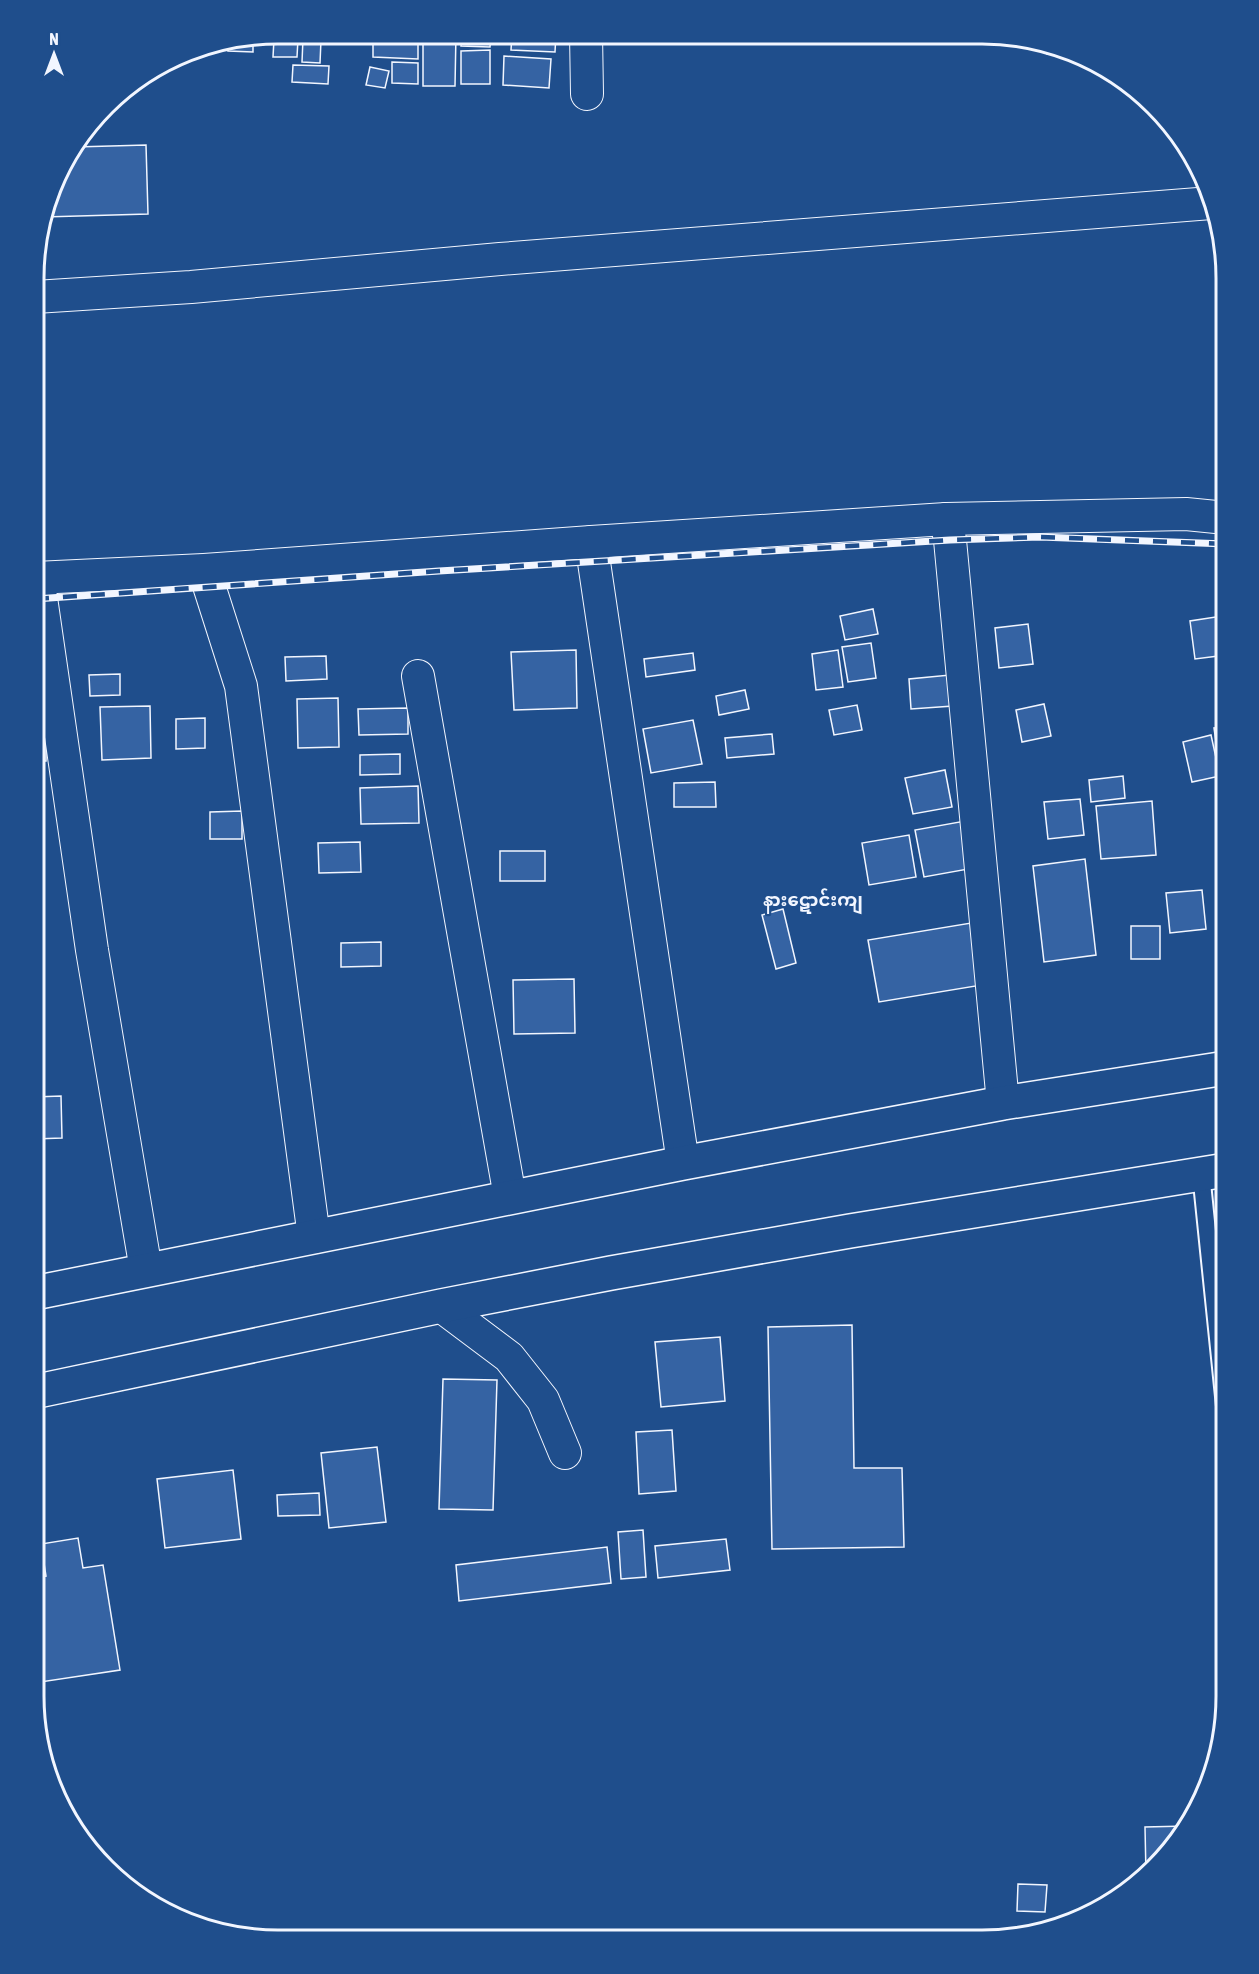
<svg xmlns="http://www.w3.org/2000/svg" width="1259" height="1974" viewBox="0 0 1259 1974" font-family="'Asap Condensed','Noto Sans Myanmar',sans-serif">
	<rect width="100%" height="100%" fill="#1f4e8c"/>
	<g fill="#3563a3" stroke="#f2f6ff" stroke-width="1.5">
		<path d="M377,33H412V36Z"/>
		<path d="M423,33L456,34L455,86H423Z"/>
		<path d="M462,34H491L490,47L461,46Z"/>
		<path d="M512,34H556L555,52L511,50Z"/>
		<path d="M693,34H765V38L693,41Z"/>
		<path d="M253,38V52L228,51L229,43Z"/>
		<path d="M303,38L321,40L320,63L302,62Z"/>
		<path d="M274,39H298L297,57H273Z"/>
		<path d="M373,41L418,43V59L373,57Z"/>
		<path d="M221,44V49H200Z"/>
		<path d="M1047,44L1075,52L1077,53L1047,54Z"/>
		<path d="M490,50V84H461V51Z"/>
		<path d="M504,56L551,59L549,88L503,85Z"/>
		<path d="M392,62L418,63V84L392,83Z"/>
		<path d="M293,65L329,66L328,84L292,82Z"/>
		<path d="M370,67L389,71L385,88L366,85Z"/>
		<path d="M146,145L148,214L44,217L58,169L75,147Z"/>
		<path d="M873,609L878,634L845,640L840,616Z"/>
		<path d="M1222,616L1226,655L1195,659L1190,621Z"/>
		<path d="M1028,624L1033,664L999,668L995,628Z"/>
		<path d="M871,643L876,678L848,682L842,647Z"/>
		<path d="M576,650L577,708L514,710L511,652Z"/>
		<path d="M838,650L843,687L816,690L812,654Z"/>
		<path d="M693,653L695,670L646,677L644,659Z"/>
		<path d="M326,656L327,679L286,681L285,657Z"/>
		<path d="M120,674V695L90,696L89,675Z"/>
		<path d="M950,675L953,706L911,709L909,679Z"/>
		<path d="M745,690L749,709L719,715L716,696Z"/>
		<path d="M338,698L339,747L298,748L297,699Z"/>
		<path d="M1044,704L1051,736L1022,742L1016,710Z"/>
		<path d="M857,705L862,730L834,735L829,710Z"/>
		<path d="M150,706L151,758L102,760L100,707Z"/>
		<path d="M408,708V734L359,735L358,709Z"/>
		<path d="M205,718V748L176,749V719Z"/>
		<path d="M693,720L702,764L651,773L643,729Z"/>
		<path d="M1226,727V769L1220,770L1214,728Z"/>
		<path d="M772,734L774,754L727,758L725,738Z"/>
		<path d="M1211,735L1220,776L1192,782L1183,742Z"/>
		<rect x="34" y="739" width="12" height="22"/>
		<path d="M400,754V774L360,775V755Z"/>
		<path d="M42,770V792H34V771Z"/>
		<path d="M945,770L952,807L913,814L905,778Z"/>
		<path d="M1123,776L1125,798L1091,802L1089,780Z"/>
		<path d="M715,782L716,807H674V783Z"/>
		<path d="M418,786L419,823L361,824L360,788Z"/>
		<path d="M1226,787V811H1224L1222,788Z"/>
		<path d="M1080,799L1084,835L1048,839L1044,802Z"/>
		<path d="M1152,801L1156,855L1101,859L1096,806Z"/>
		<path d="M242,811V839H210V812Z"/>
		<path d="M965,821L974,868L924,877L915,830Z"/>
		<path d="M909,835L916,877L869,885L862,843Z"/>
		<path d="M360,842L361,872L319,873L318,843Z"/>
		<rect x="500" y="851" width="45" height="30"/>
		<path d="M1085,859L1096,955L1044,962L1033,866Z"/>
		<path d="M34,868H42V891L34,892Z"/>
		<path d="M1202,890L1206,929L1170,933L1166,893Z"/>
		<path d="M783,909L796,963L776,969L762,915Z"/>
		<path d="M971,923L982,985L879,1002L868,940Z"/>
		<rect x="1131" y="926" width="29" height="33"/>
		<path d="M381,942V966L341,967V943Z"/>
		<path d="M574,979L575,1033L514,1034L513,980Z"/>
		<path d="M61,1096L62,1138L34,1139V1097Z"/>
		<path d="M852,1325L854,1468H902L904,1547L772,1549L768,1327Z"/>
		<path d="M720,1337L725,1401L661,1407L655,1342Z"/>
		<path d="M443,1379L497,1380L493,1510L439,1509Z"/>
		<path d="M672,1430L676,1491L639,1494L636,1432Z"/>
		<path d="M377,1447L386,1522L329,1528L321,1453Z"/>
		<path d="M233,1470L241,1539L165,1548L157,1479Z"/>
		<path d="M319,1493L320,1515L278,1516L277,1495Z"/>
		<path d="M643,1530L646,1577L621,1579L618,1532Z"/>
		<path d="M78,1538L83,1568L103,1565L120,1670L34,1683L33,1578L46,1576L41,1544Z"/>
		<path d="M726,1539L730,1570L658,1578L655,1546Z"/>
		<path d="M607,1547L611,1583L459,1601L456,1565Z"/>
		<path d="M1186,1826L1176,1845L1146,1875L1145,1827Z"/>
		<path d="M1018,1884L1047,1885L1045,1912L1017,1911Z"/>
	</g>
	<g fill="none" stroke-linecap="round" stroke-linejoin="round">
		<defs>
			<path id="lane" d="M1201,1173L1226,1416"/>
			<g id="street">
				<path d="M586,34L587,94"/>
				<path d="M35,297L191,287L500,259L1211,203"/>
				<path d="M946,519L950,540L1003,1103"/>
				<path d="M591,542L683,1163"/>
				<path d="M204,570L241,686L314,1237"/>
				<path d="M38,577L92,950L146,1270"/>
				<path d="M35,578L204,570L591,542L946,519L1186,514L1226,518"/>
				<path d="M418,676L510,1197"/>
				<path d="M441,1306L509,1357L543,1400L565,1453"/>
			</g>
			<g id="primary">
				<path d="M34,1293L683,1163L1003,1103L1226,1068"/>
				<path d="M33,1392L441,1306L611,1273L850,1231L1226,1170"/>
			</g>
		</defs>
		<use href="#lane" stroke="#f2f6ff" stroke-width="20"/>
		<use href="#street" stroke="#f2f6ff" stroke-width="34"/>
		<use href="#primary" stroke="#f2f6ff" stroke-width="36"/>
		<use href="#lane" stroke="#1f4e8c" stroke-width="16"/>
		<use href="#street" stroke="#1f4e8c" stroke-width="32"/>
		<use href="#primary" stroke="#1f4e8c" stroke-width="33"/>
		<defs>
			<path id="rail" d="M35,599L439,571L950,540L1040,537L1226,544"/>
		</defs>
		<use href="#rail" stroke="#f2f6ff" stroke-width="7"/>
		<use href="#rail" stroke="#1f4e8c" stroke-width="4.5" stroke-dasharray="14" stroke-linecap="butt"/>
	</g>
	<g text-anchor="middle" stroke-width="4.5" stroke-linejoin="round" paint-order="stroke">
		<g font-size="18" font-weight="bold" fill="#f2f6ff" stroke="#1f4e8c">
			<text x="813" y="906">နားဋောင်းကျ</text>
		</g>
	</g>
	<path d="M0 0H1259V1974H0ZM278 44H982A234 234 0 0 1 1216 278V1696A234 234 0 0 1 982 1930H278A234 234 0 0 1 44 1696V278A234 234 0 0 1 278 44Z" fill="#1f4e8c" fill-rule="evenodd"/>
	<path fill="none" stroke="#f2f6ff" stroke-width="3" d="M278 44H982A234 234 0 0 1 1216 278V1696A234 234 0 0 1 982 1930H278A234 234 0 0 1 44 1696V278A234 234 0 0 1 278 44Z"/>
	<g transform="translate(54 54)" stroke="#1f4e8c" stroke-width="4.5" paint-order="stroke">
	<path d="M0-4.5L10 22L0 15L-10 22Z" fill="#f2f6ff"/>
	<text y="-9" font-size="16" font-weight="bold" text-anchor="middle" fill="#f2f6ff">N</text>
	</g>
</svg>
